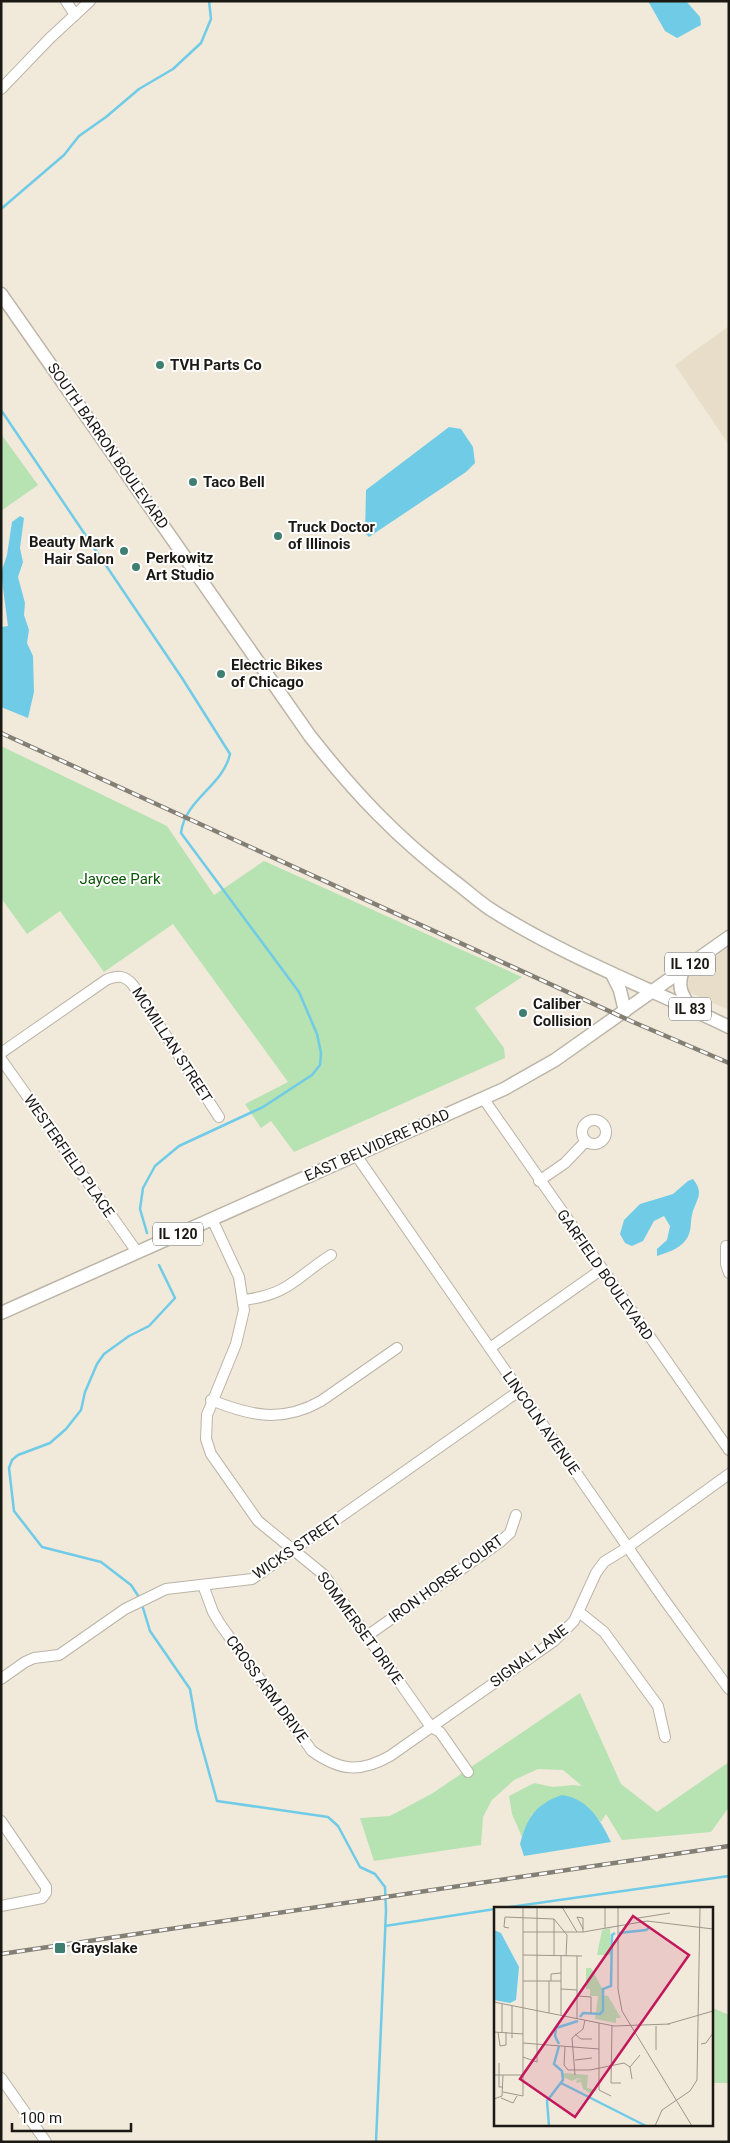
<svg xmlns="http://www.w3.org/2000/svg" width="730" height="2143" viewBox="0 0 730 2143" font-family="Roboto,sans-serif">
	<rect width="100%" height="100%" fill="#f1eadb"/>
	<g fill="#e8ddc8">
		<path d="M729,326V445L675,365Z"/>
		<path d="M729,947V1010L688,992L689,975Z"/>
	</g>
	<g fill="#b7e2b2">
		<path d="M1,434L38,485L1,511Z"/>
		<path d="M1,746L167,826L214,895L264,861L522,977L475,1008L504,1048L505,1058L294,1152L271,1121L261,1128L245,1104L288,1082L173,924L104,972L60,911L27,934L1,898Z"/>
		<path d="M580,1693L621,1784L657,1812L729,1762V1807L711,1832L622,1840L606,1814L601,1822L586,1805L532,1814L522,1837L512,1814L509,1796L534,1783L553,1787L573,1785L582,1786L563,1770L538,1769L514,1780L492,1800L483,1817L481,1845L374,1861L360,1818L390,1816L433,1793Z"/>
		<path d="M711,2007L729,2015V2083H711Z"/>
	</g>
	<g fill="#70cbe7">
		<path d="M648,1H686L700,17L701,25L677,38L665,31Z"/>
		<path d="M449,427L461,429L473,447L475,463L466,472L369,537L365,533L366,490Z"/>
		<path d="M20,516L24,518L20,548L23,562L18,577L25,603L24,615L29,630L27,643L33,656L34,692L28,718L1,707V627L8,626L1,573L7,555L12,522Z"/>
		<path d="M693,1179C705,1194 696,1199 692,1215C690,1224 692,1233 685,1241C679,1249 666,1253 657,1256V1249L667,1240L670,1226L664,1216L654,1221L643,1241L632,1246L625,1243L620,1234L624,1220L640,1204L673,1194L688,1181Z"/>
		<path d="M562,1795C589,1799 600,1820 611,1842L524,1856L520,1844C527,1817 536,1804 562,1795Z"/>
	</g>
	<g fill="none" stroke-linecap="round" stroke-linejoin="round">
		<g stroke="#70cbe7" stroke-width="2.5">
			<path d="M1,209L64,155L79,136L106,117L139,89L173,69L201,43L211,19L209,1"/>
			<path d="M1,410L182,678L230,754C223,786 185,799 181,833L299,992L317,1034L321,1053L320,1065L312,1075L263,1107L179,1146L155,1166L143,1188L140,1209L147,1233"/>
			<path d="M139,1597L131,1585L101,1562L42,1547L14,1511L9,1468L12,1460L18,1455L50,1443L66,1429L81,1410L85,1392L97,1364L104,1354L129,1336L149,1326L175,1298L159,1265"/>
			<path d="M143,1608L150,1631L190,1689L197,1729L217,1801L328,1817L338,1826L360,1867L375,1874L385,1887L386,1911L376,2142"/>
			<path d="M503,1908L729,1876"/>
			<path d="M385,1926L495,1909"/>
		</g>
		<defs>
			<g id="minor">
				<path d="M66,1L75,15"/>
				<path d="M1,89L50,38L90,1"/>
				<path d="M1,1053L106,980C117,975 125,975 133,985L219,1117"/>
				<path d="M1,1059L137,1252"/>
				<path d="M483,1098L729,1450"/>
				<circle cx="594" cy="1132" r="12"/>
				<path d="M356,1155L663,1598L729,1689"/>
				<path d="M539,1181L565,1163L586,1141"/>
				<path d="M212,1219L239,1277L244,1310L236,1344L207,1415L206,1439L211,1454L258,1521L324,1575L431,1727L440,1732L468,1772"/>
				<path d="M726,1246V1264L729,1273"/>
				<path d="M244,1300C290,1294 296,1277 331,1255"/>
				<path d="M490,1348L602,1269"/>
				<path d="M211,1400C251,1416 282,1423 321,1401L397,1348"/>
				<path d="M203,1585L213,1612L220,1624L312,1751C340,1771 360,1773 390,1756L554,1641L574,1621L596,1573L604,1562L628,1547L729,1474"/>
				<path d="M579,1612L604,1632L658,1706L665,1737"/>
				<path d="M367,1636L500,1542L510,1533L516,1515"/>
				<path d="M1,1679L25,1662L34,1658L59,1655L125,1609L166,1589L252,1579L519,1391"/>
				<path d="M1,1821L46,1887V1893L42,1898L1,1906"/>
				<path d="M1,2078L46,2142"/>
			</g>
			<g id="major">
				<path d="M1,294L310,736C354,792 397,838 454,881C466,890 478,901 490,909C565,957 649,988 729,1027"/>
				<path d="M683,970C677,986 681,995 692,1009"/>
				<path d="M612,974L620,990L625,1011"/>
				<path d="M1,1313L504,1089L555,1060L729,937"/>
			</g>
		</defs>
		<use href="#minor" stroke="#bbb4a7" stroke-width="12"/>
		<use href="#major" stroke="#bbb4a7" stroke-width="15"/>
		<use href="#minor" stroke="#fff" stroke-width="10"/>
		<use href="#major" stroke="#fff" stroke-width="12"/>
		<defs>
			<g id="rail">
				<path d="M1,733L633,1022L729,1063"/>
				<path d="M1,1954L729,1846"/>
			</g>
		</defs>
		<use href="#rail" stroke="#847f75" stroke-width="4.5"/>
		<use href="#rail" stroke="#fff" stroke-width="2.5" stroke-dasharray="8" stroke-linecap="butt"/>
	</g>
	<g fill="#3e7f6f" stroke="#fff" stroke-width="2">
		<circle cx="160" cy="365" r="5"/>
		<circle cx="193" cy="482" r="5"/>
		<circle cx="278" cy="536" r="5"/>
		<circle cx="124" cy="551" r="5"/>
		<circle cx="136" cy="567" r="5"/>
		<circle cx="221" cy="674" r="5"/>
		<circle cx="523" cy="1013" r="5"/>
		<rect x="54" y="1942" width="12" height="12" rx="2.5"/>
	</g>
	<g text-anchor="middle" stroke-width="4" stroke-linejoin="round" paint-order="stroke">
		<g fill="#fff" stroke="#605e5a" stroke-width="1">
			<rect x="665" y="952.5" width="50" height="23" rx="4"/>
			<rect x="669" y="997.5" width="42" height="23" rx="4"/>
			<rect x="153" y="1222.5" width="50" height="23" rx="4"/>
		</g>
		<g font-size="14" font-weight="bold" fill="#1c1914">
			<text x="690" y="969">IL 120</text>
			<text x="690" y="1014">IL 83</text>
			<text x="178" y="1239">IL 120</text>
		</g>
		<g font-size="15" font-weight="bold" fill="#1c1914" stroke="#fff" text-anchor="start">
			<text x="170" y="370">TVH Parts Co</text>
			<text x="203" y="487">Taco Bell</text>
			<text x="288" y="532">Truck Doctor<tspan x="288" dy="17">of Illinois</tspan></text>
			<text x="114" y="547" text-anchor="end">Beauty Mark<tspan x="114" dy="17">Hair Salon</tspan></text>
			<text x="146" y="563">Perkowitz<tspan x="146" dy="17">Art Studio</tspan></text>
			<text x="231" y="670">Electric Bikes<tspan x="231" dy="17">of Chicago</tspan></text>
			<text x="533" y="1009">Caliber<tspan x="533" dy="17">Collision</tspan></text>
			<text x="71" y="1953">Grayslake</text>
		</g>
		<g font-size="15" fill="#1c1914" stroke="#fff">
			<text transform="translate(108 446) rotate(55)" y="5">SOUTH BARRON BOULEVARD</text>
			<text transform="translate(172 1045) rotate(57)" y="5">MCMILLAN STREET</text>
			<text transform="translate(377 1145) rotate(-24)" y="5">EAST BELVIDERE ROAD</text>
			<text transform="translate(69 1156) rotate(55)" y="5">WESTERFIELD PLACE</text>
			<text transform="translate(605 1275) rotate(55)" y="5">GARFIELD BOULEVARD</text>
			<text transform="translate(541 1423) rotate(55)" y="5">LINCOLN AVENUE</text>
			<text transform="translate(297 1547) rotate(-34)" y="5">WICKS STREET</text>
			<text transform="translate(446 1579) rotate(-36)" y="5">IRON HORSE COURT</text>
			<text transform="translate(360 1628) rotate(54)" y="5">SOMMERSET DRIVE</text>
			<text transform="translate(529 1656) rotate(-37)" y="5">SIGNAL LANE</text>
			<text transform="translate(267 1689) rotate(54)" y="5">CROSS ARM DRIVE</text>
		</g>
		<g font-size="15" fill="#0b5507" stroke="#fff">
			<text x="120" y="884">Jaycee Park</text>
		</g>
	</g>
	<g transform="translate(494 1907)">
		<rect width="219" height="219" fill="#f1eadb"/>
		<path d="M116,21L117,48H103L108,23ZM92,61H97L108,81V88L114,89L127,111H122V116L101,112L104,89H96V82H92ZM70,166L94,168L93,181L104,183L96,186L89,182L87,175L82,176L83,172L88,173L84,171L78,174L69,170Z" fill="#b7e2b2"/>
		<path d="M0,23L7,26L25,60L22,93L16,96L0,93Z" fill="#70cbe7"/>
		<path fill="none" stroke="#70cbe7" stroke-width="2.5" d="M125,26L152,23L156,20M86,110L89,106L106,107L109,104V82L117,79L118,28L121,26M65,137L61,129L62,121L84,114M67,176L152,219M55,219L53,194L69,173L68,164L60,157L65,139"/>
		<path fill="none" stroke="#9c968b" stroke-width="1" d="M68,0L83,25M111,0V21M124,0V82L128,104L198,219M144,11L176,6M60,12L73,28L72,49M15,21L10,20L11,10L60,12M29,25H89L153,14L219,22M89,25V11L83,10L89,22M29,48L88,49M60,49V12M67,49V108M83,49V111M29,74H67M55,74V106M57,74V67L67,66M67,82L83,83M84,89L97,90V106M0,95L120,119L176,117M105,116V183L117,189M174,117L219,104M118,119L117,176H127M0,125L29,127M4,125L6,139L12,138V125M8,125V97M81,127L87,132H98M18,131V99M29,136L105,142M207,137L212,136L219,126M71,140L70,158L74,163H96L130,156L136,160L138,172M162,143V119M29,150L43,155V0M81,153L98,151M5,156V180H9M136,160L146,148M0,168H29M81,168L78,131L89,122L91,113M9,185L29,189V0M7,191L19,196L23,189M0,192L8,189L9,168M161,219L168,203L196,184L203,173L206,0"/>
		<path fill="#c2185b" fill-opacity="0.15" stroke="#c2185b" stroke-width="2.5" d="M139,9L195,48L81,210L26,172Z"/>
		<rect width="219" height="219" fill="none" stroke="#1c1914" stroke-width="2.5"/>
	</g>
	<rect width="730" height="2143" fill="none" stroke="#1c1914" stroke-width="5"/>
	<path d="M12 2123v8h119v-8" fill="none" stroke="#1c1914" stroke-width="2.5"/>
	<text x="20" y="2123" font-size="15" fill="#1c1914" stroke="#ffffff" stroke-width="4" paint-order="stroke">100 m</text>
</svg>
